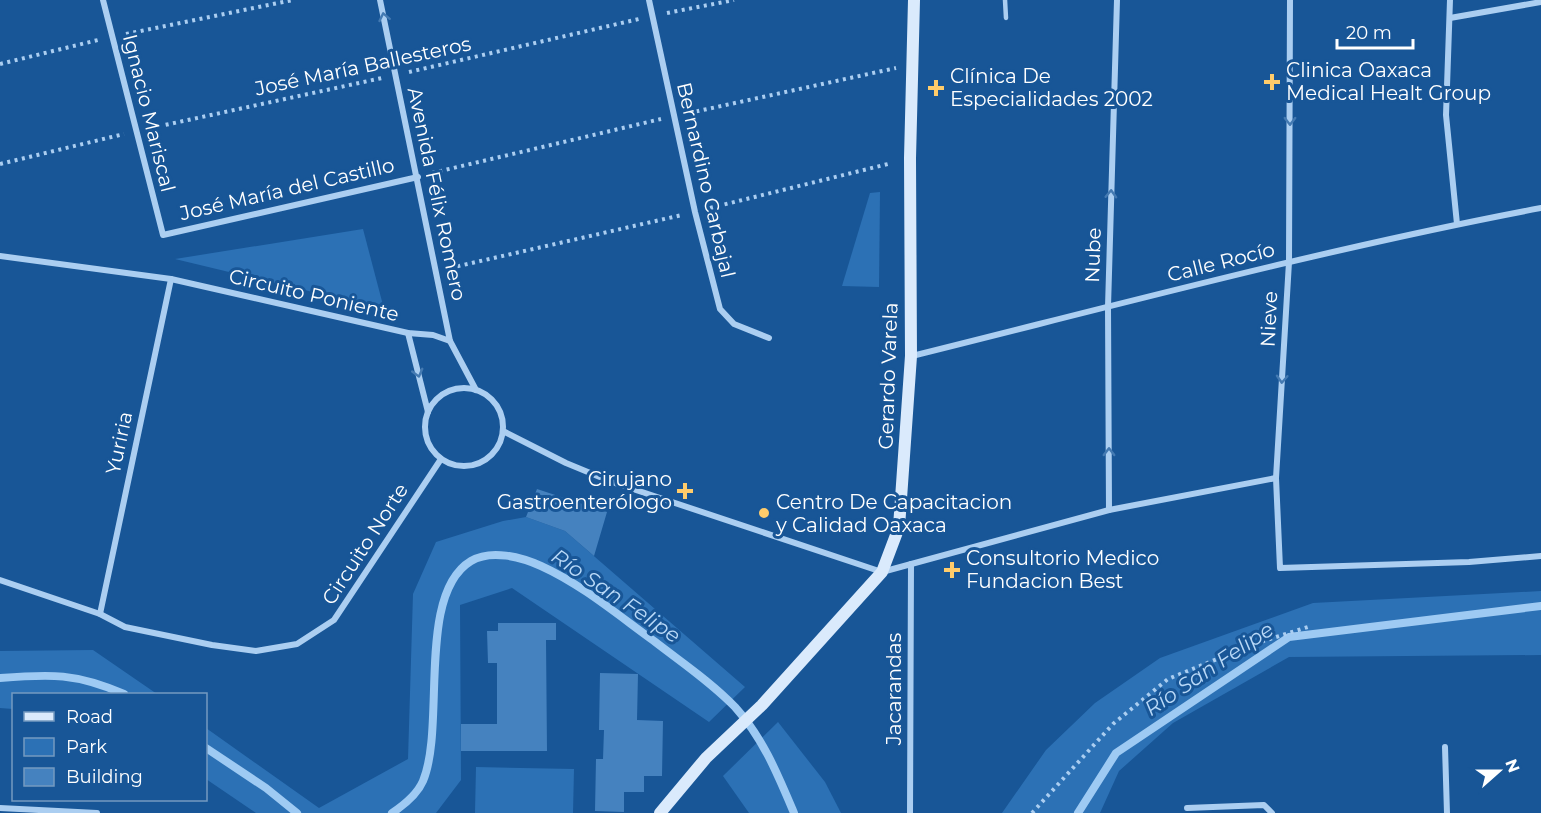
<svg xmlns="http://www.w3.org/2000/svg" width="1541" height="813" viewBox="0 0 1541 813" font-family="Montserrat,sans-serif">
	<rect width="100%" height="100%" fill="#185697"/>
	<g fill="#2c71b5">
		<path d="M880,192L879,287L842,286L870,193Z"/>
		<path d="M363,229L384,309L175,259Z"/>
		<path d="M526,517L565,531L745,687L709,722L512,588L460,605L461,780L436,813H256L206,779V728L319,808L408,759L413,594L436,542L503,521Z"/>
		<path d="M1541,591V655L1289,657L1173,723L1119,771L1100,813H1002L1046,750L1095,703L1160,658L1313,603Z"/>
		<path d="M93,650L157,694H14L13,709L0,708V651Z"/>
		<path d="M778,722L825,782L841,813H749L723,776Z"/>
		<path d="M476,767L574,769L573,813H475Z"/>
	</g>
	<g fill="none" stroke-linecap="round" stroke-linejoin="round">
		<g stroke="#9ecaf3" stroke-width="8">
			<path d="M0,678C51,674 76,673 124,694"/>
			<path d="M206,748L266,788L297,813"/>
			<path d="M392,813C404,805 417,795 423,781C446,726 416,594 471,561C491,549 521,557 541,566C581,584 618,615 654,641C681,662 711,682 735,707C763,738 778,775 794,813"/>
			<path d="M1078,813L1116,753L1289,637L1541,606"/>
		</g>
	</g>
	<g fill="#4582bf">
		<path d="M537,489L607,512L594,556L565,531L526,517Z"/>
		<path d="M498,623H556V640H546L547,751H461V724H497V663H488L487,631H498Z"/>
		<path d="M600,673L638,674L637,720L663,721L662,776H644V792H624V812L595,811L596,759H603L604,730H599Z"/>
	</g>
	<g fill="none" stroke-linecap="round" stroke-linejoin="round">
		<g stroke="#abcef1" stroke-width="4" stroke-dasharray="3 4.5" stroke-linecap="butt">
			<path d="M667,13L734,0"/>
			<path d="M126,34L293,0"/>
			<path d="M0,64L98,40"/>
			<path d="M409,72L639,19"/>
			<path d="M689,113L896,68"/>
			<path d="M151,128L382,78"/>
			<path d="M0,164L124,134"/>
			<path d="M432,173L661,119"/>
			<path d="M710,208L892,163"/>
			<path d="M450,268L682,215"/>
			<path d="M1032,813L1113,724L1168,679L1254,644L1311,626"/>
		</g>
		<path stroke="#abcef1" stroke-width="4.5" d="M1005,0L1006,18"/>
		<g stroke="#abcef1" stroke-width="6">
			<path d="M103,0L163,235L418,177"/>
			<path d="M380,0L450,341L476,390"/>
			<path d="M649,0L695,212L720,309L734,324L769,338"/>
			<path d="M1290,0L1289,262L1276,478L1280,568L1469,562L1541,556"/>
			<path d="M1450,0L1446,115L1457,224"/>
			<path d="M1450,18L1541,2"/>
			<path d="M0,256L171,279L408,333L433,335L450,341"/>
			<path d="M408,333L428,412"/>
			<path d="M912,356C1121,304 1329,248 1541,208"/>
			<circle cx="464" cy="427" r="39"/>
			<path d="M503,431L566,463L612,482L882,572L1109,510L1276,478"/>
			<path d="M1109,510L1108,307L1117,0"/>
			<path d="M0,580L100,614L125,627L212,645L256,651L297,644L334,620L441,459"/>
			<path d="M100,614L171,279"/>
			<path d="M1445,747L1447,813"/>
			<path d="M0,808L97,813"/>
			<path d="M1187,808L1264,805L1272,813"/>
			<path d="M910,813L911,564"/>
		</g>
		<path stroke="#daeafc" stroke-width="12" d="M660,813L706,758L762,705L882,572L899,527L911,356L910,158L914,0"/>
	</g>
	<defs><path id="oneway-chevron" d="M-2-3.5L2.5 0L-2 3.5" fill="none" stroke-width="1.6" stroke-linecap="round" stroke-linejoin="round" transform="scale(1.5)"/></defs>
	<g stroke="#447ab2">
		<use href="#oneway-chevron" transform="translate(384 17) rotate(-102)"/>
		<use href="#oneway-chevron" transform="translate(1290 121) rotate(90)"/>
		<use href="#oneway-chevron" transform="translate(1111 194) rotate(-88)"/>
		<use href="#oneway-chevron" transform="translate(418 373) rotate(75)"/>
		<use href="#oneway-chevron" transform="translate(1282 379) rotate(93)"/>
		<use href="#oneway-chevron" transform="translate(1109 452) rotate(-90)"/>
	</g>
	<g fill="#ffcc6b" stroke="#185697" stroke-width="2">
		<path d="M1269 73h6v6h6v6h-6v6h-6v-6h-6v-6h6z"/>
		<path d="M933 79h6v6h6v6h-6v6h-6v-6h-6v-6h6z"/>
		<path d="M682 482h6v6h6v6h-6v6h-6v-6h-6v-6h6z"/>
		<circle cx="764" cy="513" r="6"/>
		<path d="M949 561h6v6h6v6h-6v6h-6v-6h-6v-6h6z"/>
	</g>
	<g text-anchor="middle" stroke-width="6" stroke-linejoin="round" paint-order="stroke">
		<g font-size="20" fill="#fff" stroke="#185697">
			<text transform="translate(363 66) rotate(-12)" y="7">José María Ballesteros</text>
			<text transform="translate(149 113) rotate(76)" y="7">Ignacio Mariscal</text>
			<text transform="translate(706 180) rotate(77)" y="7">Bernardino Carbajal</text>
			<text transform="translate(287 189) rotate(-13)" y="7">José María del Castillo</text>
			<text transform="translate(437 194) rotate(78)" y="7">Avenida Félix Romero</text>
			<text transform="translate(1093 255) rotate(-88)" y="7">Nube</text>
			<text transform="translate(1221 262) rotate(-14)" y="7">Calle Rocío</text>
			<text transform="translate(314 295) rotate(13)" y="7">Circuito Poniente</text>
			<text transform="translate(1269 319) rotate(-87)" y="7">Nieve</text>
			<text transform="translate(888 376) rotate(-88)" y="7">Gerardo Varela</text>
			<text transform="translate(119 443) rotate(-78)" y="7">Yuriria</text>
			<text transform="translate(365 544) rotate(-57)" y="7">Circuito Norte</text>
			<text transform="translate(894 689) rotate(-90)" y="7">Jacarandas</text>
		</g>
		<g font-size="20" fill="#fff" stroke="#185697" text-anchor="start">
			<text x="1286" y="77">Clinica Oaxaca<tspan x="1286" dy="23">Medical Healt Group</tspan></text>
			<text x="950" y="83">Clínica De<tspan x="950" dy="23">Especialidades 2002</tspan></text>
			<text x="672" y="486" text-anchor="end">Cirujano<tspan x="672" dy="23">Gastroenterólogo</tspan></text>
			<text x="776" y="509">Centro De Capacitacion<tspan x="776" dy="23">y Calidad Oaxaca</tspan></text>
			<text x="966" y="565">Consultorio Medico<tspan x="966" dy="23">Fundacion Best</tspan></text>
		</g>
		<g font-size="21" font-style="italic" fill="#b8d8f7" stroke="#185697">
			<text transform="translate(616 596) rotate(34)" y="7">Río San Felipe</text>
			<text transform="translate(1209 669) rotate(-34)" y="7">Río San Felipe</text>
		</g>
	</g>
	<rect x="12" y="693" width="195" height="108" fill="#185697" stroke="#749ac1" stroke-width="1.5"/>
	<rect x="24" y="712" width="30" height="9" fill="#daeafc" stroke="#749ac1" stroke-width="1.5"/>
	<text x="66" y="723" font-size="18" fill="#ffffff">Road</text>
	<rect x="24" y="738" width="30" height="18" fill="#2c71b5" stroke="#749ac1" stroke-width="1.5"/>
	<text x="66" y="753" font-size="18" fill="#ffffff">Park</text>
	<rect x="24" y="768" width="30" height="18" fill="#4582bf" stroke="#749ac1" stroke-width="1.5"/>
	<text x="66" y="783" font-size="18" fill="#ffffff">Building</text>
	<g transform="translate(1499 771) rotate(69)" stroke="#185697" stroke-width="4.5" paint-order="stroke">
	<path d="M0-4.5L10 22L0 15L-10 22Z" fill="#ffffff"/>
	<text y="-9" font-size="16" font-weight="bold" text-anchor="middle" fill="#ffffff">N</text>
	</g>
	<path d="M1337 39v9h76v-9" fill="none" stroke="#ffffff" stroke-width="3"/>
	<text x="1346" y="39" font-size="18" fill="#ffffff" stroke="#185697" stroke-width="4.5" paint-order="stroke">20 m</text>
</svg>
